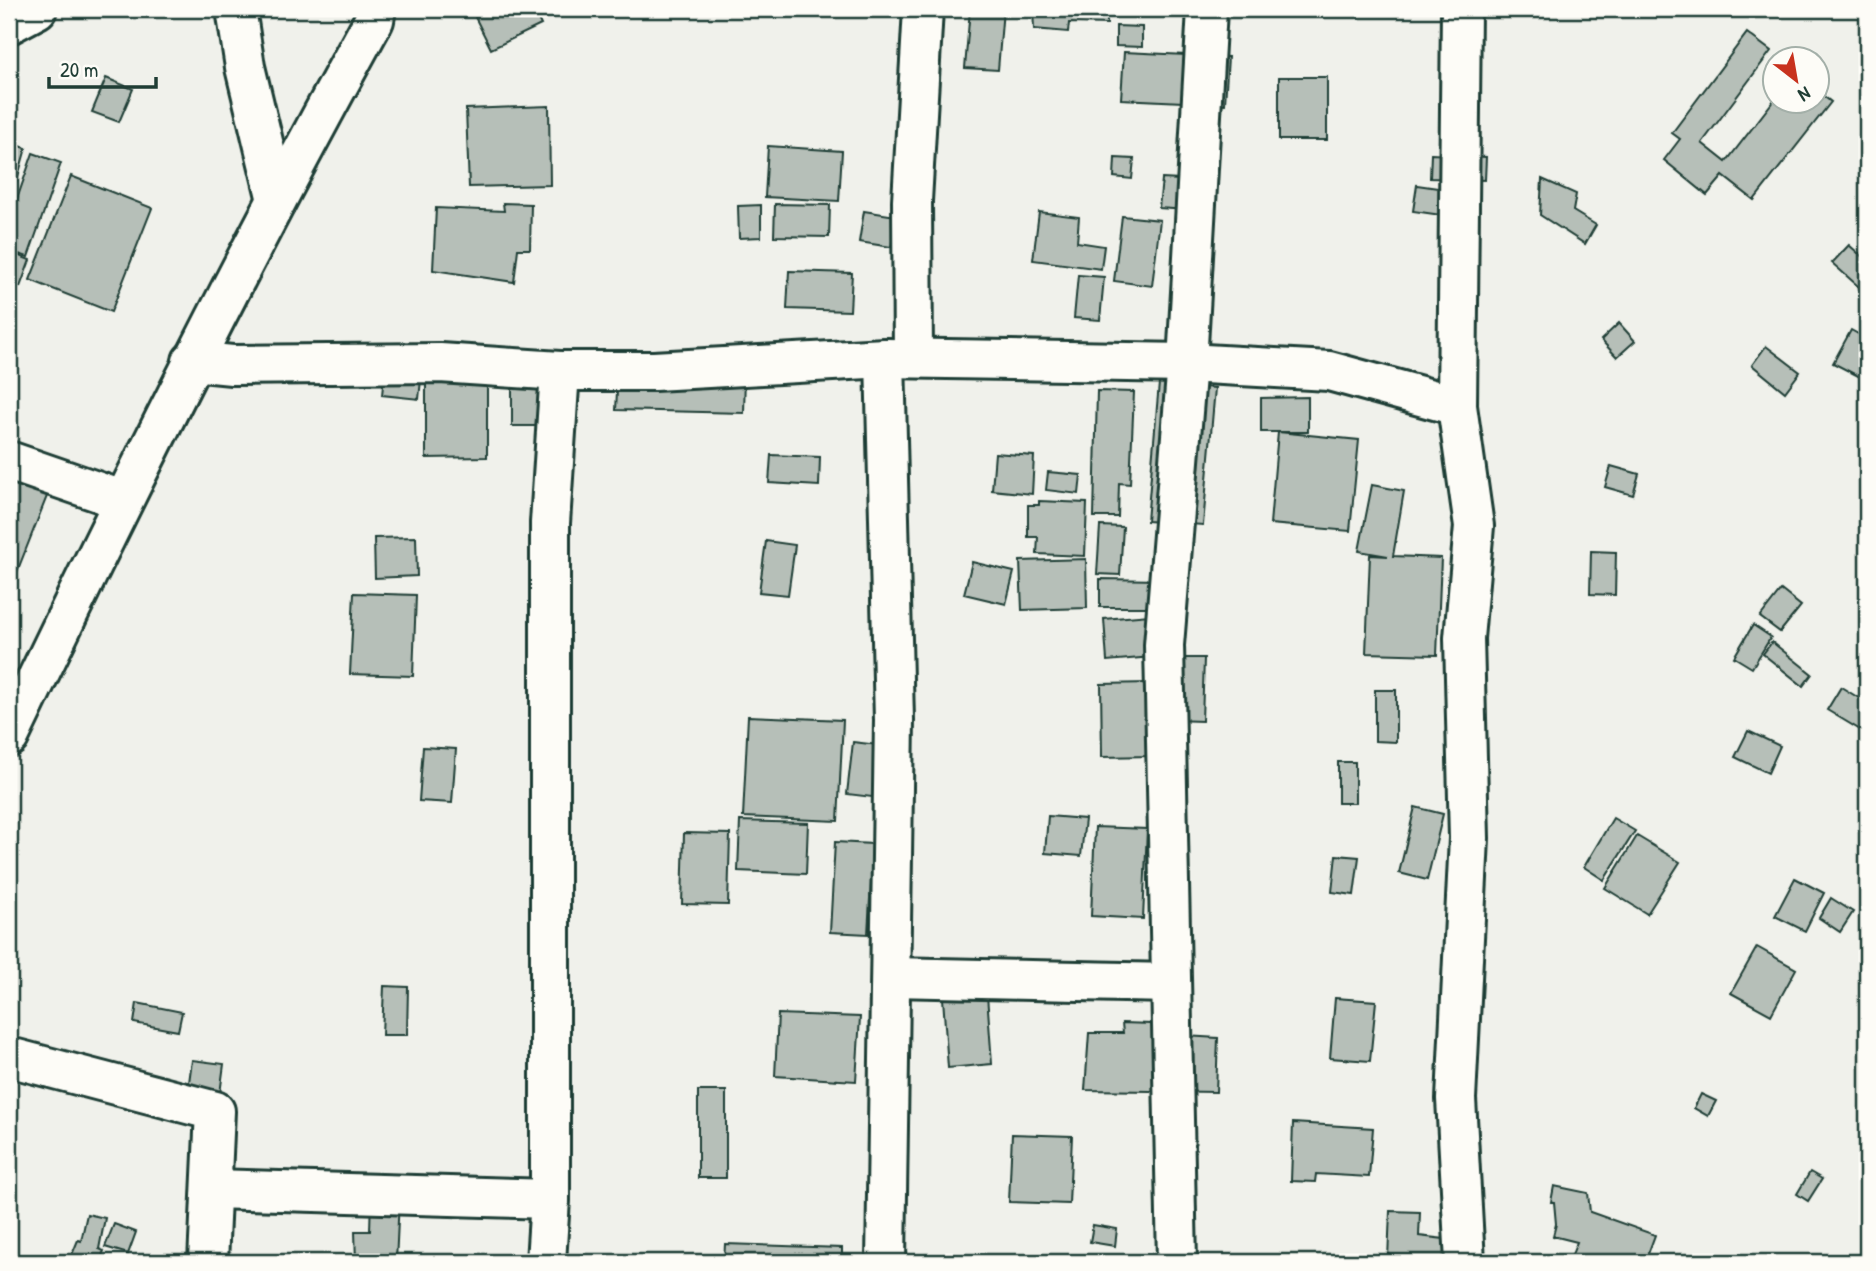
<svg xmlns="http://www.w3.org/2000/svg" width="1876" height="1271" viewBox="0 0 1876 1271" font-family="'Patrick Hand',sans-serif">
	<rect width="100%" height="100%" fill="#f0f1eb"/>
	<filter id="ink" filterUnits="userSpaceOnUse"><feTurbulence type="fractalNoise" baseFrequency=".0143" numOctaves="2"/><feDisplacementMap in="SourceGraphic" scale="14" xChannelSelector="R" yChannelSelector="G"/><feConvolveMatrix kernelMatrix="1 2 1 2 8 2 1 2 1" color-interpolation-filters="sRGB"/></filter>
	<g filter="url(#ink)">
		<g fill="#b6bfb8" stroke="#1f3d34" stroke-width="2">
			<path d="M493,9H533L541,25L491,49L475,17Z"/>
			<path d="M970,9H1003L998,70L965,68Z"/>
			<path d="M1033,9H1107V24L1069,23L1068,32L1034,29Z"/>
			<path d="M1116,26L1142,27V47L1116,46Z"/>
			<path d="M1747,33L1771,51L1702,143L1726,162L1774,100L1816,102V90L1831,102L1754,200L1723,176L1707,195L1664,160L1680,139L1672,133Z"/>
			<path d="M1124,52L1228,57L1225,104L1121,99Z"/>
			<rect x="1279" y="77" width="48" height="63"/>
			<path d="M106,78L133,89L119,122L92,112Z"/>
			<path d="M549,106L550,185L469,187L466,109Z"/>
			<path d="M9,143L26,148L15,187L9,186Z"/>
			<path d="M768,146L842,151L839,201L765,197Z"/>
			<path d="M33,153L61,163L28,257L9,251V222Z"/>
			<path d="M1431,154L1486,157L1485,180L1430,178Z"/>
			<path d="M1115,158L1134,159L1132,179L1114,177Z"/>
			<path d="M71,176L152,208L111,312L30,280Z"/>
			<path d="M1162,179L1216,182L1215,212L1159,208Z"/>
			<path d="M1542,179L1576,194L1573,211L1596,225L1585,244L1540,215Z"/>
			<path d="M1417,185L1466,192L1462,218L1413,211Z"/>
			<path d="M503,203L531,204L530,249H518L514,282L433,270L436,208L504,211Z"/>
			<path d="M775,204L830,205L829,237L774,236Z"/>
			<path d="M761,205V237L739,238L738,206Z"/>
			<path d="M864,211L896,216L891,247L859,242Z"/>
			<path d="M1039,212L1079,217L1077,242L1104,246L1101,269L1033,260Z"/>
			<path d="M1122,216L1160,220L1152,286L1114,281Z"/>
			<path d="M1849,245L1867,261V294L1832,263Z"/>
			<path d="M9,252L30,260L20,287L9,283Z"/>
			<path d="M789,271L852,273L850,311L787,309Z"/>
			<path d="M1078,275L1104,277L1100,320L1074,318Z"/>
			<path d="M1619,323L1635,341L1617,357L1601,340Z"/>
			<path d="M1851,330L1867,339V364L1860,377L1833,363Z"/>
			<path d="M1766,346L1800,372L1785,392L1752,365Z"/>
			<path d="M385,366L422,370L419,399L382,395Z"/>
			<path d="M512,373H556L555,426H512Z"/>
			<path d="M618,373L745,375L744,413L616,410Z"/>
			<path d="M487,377V457L426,458V378Z"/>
			<path d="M1159,383L1215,388L1203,525L1147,521Z"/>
			<path d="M1097,391L1134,392L1130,484L1119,483L1118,517H1094Z"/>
			<path d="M1308,397V432H1261V398Z"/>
			<path d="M1278,432L1359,440L1350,531L1270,524Z"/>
			<path d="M995,453L1034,456L1032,494L992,490Z"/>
			<path d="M771,455L820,457L819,486L769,483Z"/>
			<path d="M1611,466L1639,474L1633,495L1605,487Z"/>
			<path d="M1048,472L1081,475L1079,494L1046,490Z"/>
			<path d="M14,478L49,491L9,592V490Z"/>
			<path d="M1372,485L1404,491L1393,556L1441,558L1437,655L1366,653L1370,555L1388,556L1359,551Z"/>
			<path d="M1039,501L1087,503L1085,556L1037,554L1038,537H1028V505H1039Z"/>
			<path d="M1100,526L1123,527L1120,575L1097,574Z"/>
			<path d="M416,537L417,576L375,578L374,538Z"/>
			<path d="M766,541L795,545L788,595L759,592Z"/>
			<path d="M1591,551L1616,552L1615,595L1590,594Z"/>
			<path d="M1086,559L1087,608L1022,610L1020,561Z"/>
			<path d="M972,562L1014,572L1006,604L964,594Z"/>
			<path d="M1100,579L1162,580L1161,607H1100Z"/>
			<path d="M1781,590L1801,606L1780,632L1760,617Z"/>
			<path d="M354,593L416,595L413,676L350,674Z"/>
			<path d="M1149,615L1152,657L1107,661L1104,619Z"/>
			<path d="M1753,625L1771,637L1752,668L1734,657Z"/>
			<path d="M1772,642L1812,674L1803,686L1763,654Z"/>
			<path d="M1176,658H1204L1202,721L1173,720Z"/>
			<path d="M1149,683L1151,756L1102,757L1101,684Z"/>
			<path d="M1841,687L1867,703V734L1827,710Z"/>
			<path d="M1375,690H1396V742L1375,741Z"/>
			<path d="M748,716L843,720L838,821L743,817Z"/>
			<path d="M1748,731L1780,746L1768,773L1735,757Z"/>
			<path d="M853,742L887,746L880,798L847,794Z"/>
			<path d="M423,747L456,749L452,803L419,801Z"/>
			<rect x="1338" y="762" width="17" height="41"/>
			<path d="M1415,807L1443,814L1427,880L1399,873Z"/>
			<path d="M1048,816L1085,819L1081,856L1045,853Z"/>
			<path d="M1613,818L1635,831L1604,880L1584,867Z"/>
			<path d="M740,821L808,823L806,874L738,871Z"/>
			<path d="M1095,827L1147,829L1143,919L1091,916Z"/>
			<path d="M684,833L730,834L728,905L682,904Z"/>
			<path d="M1637,836L1680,862L1647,914L1605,888Z"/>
			<path d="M835,842L873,844L868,934L830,932Z"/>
			<path d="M1336,855L1359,857L1354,895L1332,892Z"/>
			<path d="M1795,878L1824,893L1805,931L1775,916Z"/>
			<path d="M1831,898L1853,912L1840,932L1819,918Z"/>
			<path d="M1757,947L1796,969L1771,1015L1731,993Z"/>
			<path d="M986,981L992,1064L948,1068L942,984Z"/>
			<path d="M384,986L408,987L407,1035H382Z"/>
			<path d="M1335,998L1376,1001L1370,1061L1330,1058Z"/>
			<path d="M137,1003L182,1012L178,1031L134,1023Z"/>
			<path d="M778,1014L860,1017L856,1081L775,1076Z"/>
			<path d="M1122,1023L1152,1024V1044L1168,1045L1169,1035L1218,1038L1216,1092L1085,1090L1089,1033H1123Z"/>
			<path d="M192,1060L224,1064L220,1094L188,1090Z"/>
			<rect x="698" y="1091" width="28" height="87"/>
			<path d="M1701,1094L1716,1101L1708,1116L1694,1108Z"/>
			<path d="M1293,1123L1373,1128L1369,1177L1316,1174L1315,1182L1291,1181Z"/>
			<path d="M1012,1134L1072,1136L1069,1204L1009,1202Z"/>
			<path d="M1810,1172L1822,1179L1808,1201L1797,1194Z"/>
			<path d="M1554,1186L1588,1193L1590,1212L1655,1235L1645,1262H1569L1577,1242L1553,1236L1556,1224L1554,1202H1551Z"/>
			<path d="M371,1198L399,1199L396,1262H356L355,1231H370Z"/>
			<path d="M1390,1211L1420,1212L1419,1236L1453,1240L1451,1262L1388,1259Z"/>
			<path d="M87,1214L105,1218L99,1249L104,1251L99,1262H69L78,1240L81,1241Z"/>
			<path d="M114,1224L136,1232L128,1254L105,1247Z"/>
			<path d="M1093,1225L1117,1229L1115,1246L1090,1242Z"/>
			<path d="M725,1244L842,1248V1262H724Z"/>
		</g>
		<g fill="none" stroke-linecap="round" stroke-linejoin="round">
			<defs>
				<g id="street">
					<path d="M236,9L245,67L276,196"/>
					<path d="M1461,9L1457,406L1474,526L1464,638L1469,838L1456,1099L1465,1262"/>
					<path d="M9,24L37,9"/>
					<path d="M885,358L894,720L886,1262"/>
					<path d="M913,358L912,201L923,9"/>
					<path d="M192,361L232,365L440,363L560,371H654L885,358L1187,363L1329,371L1457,406"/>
					<path d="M9,461L122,500"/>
					<path d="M9,737C125,494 244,255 374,20L376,9"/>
					<path d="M892,977L1171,983"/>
					<path d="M9,1057L215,1111L208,1262"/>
					<path d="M212,1189L550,1199"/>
					<path d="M546,1262L550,1199V523L560,371"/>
					<path d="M1177,1262L1164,645L1187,363L1207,9"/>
				</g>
			</defs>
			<use href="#street" stroke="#1f3d34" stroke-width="44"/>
			<use href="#street" stroke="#fdfcf7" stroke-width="38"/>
		</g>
	</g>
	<rect width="1876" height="1271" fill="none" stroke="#fdfcf7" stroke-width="35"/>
	<rect x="18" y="18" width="1841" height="1236" fill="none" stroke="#1f3d34" stroke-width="2.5" filter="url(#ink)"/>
	<g transform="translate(1796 80) rotate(149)"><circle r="33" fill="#fdfcf7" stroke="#a4b0a9" stroke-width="2"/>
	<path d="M0-5L12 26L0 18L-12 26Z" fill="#c8321e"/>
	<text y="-10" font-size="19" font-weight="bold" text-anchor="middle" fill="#1f3d34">N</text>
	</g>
	<path d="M49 77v10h107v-10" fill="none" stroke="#1f3d34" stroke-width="3.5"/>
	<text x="60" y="77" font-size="21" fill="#1f3d34" stroke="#fdfcf7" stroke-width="5" paint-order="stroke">20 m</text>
</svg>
